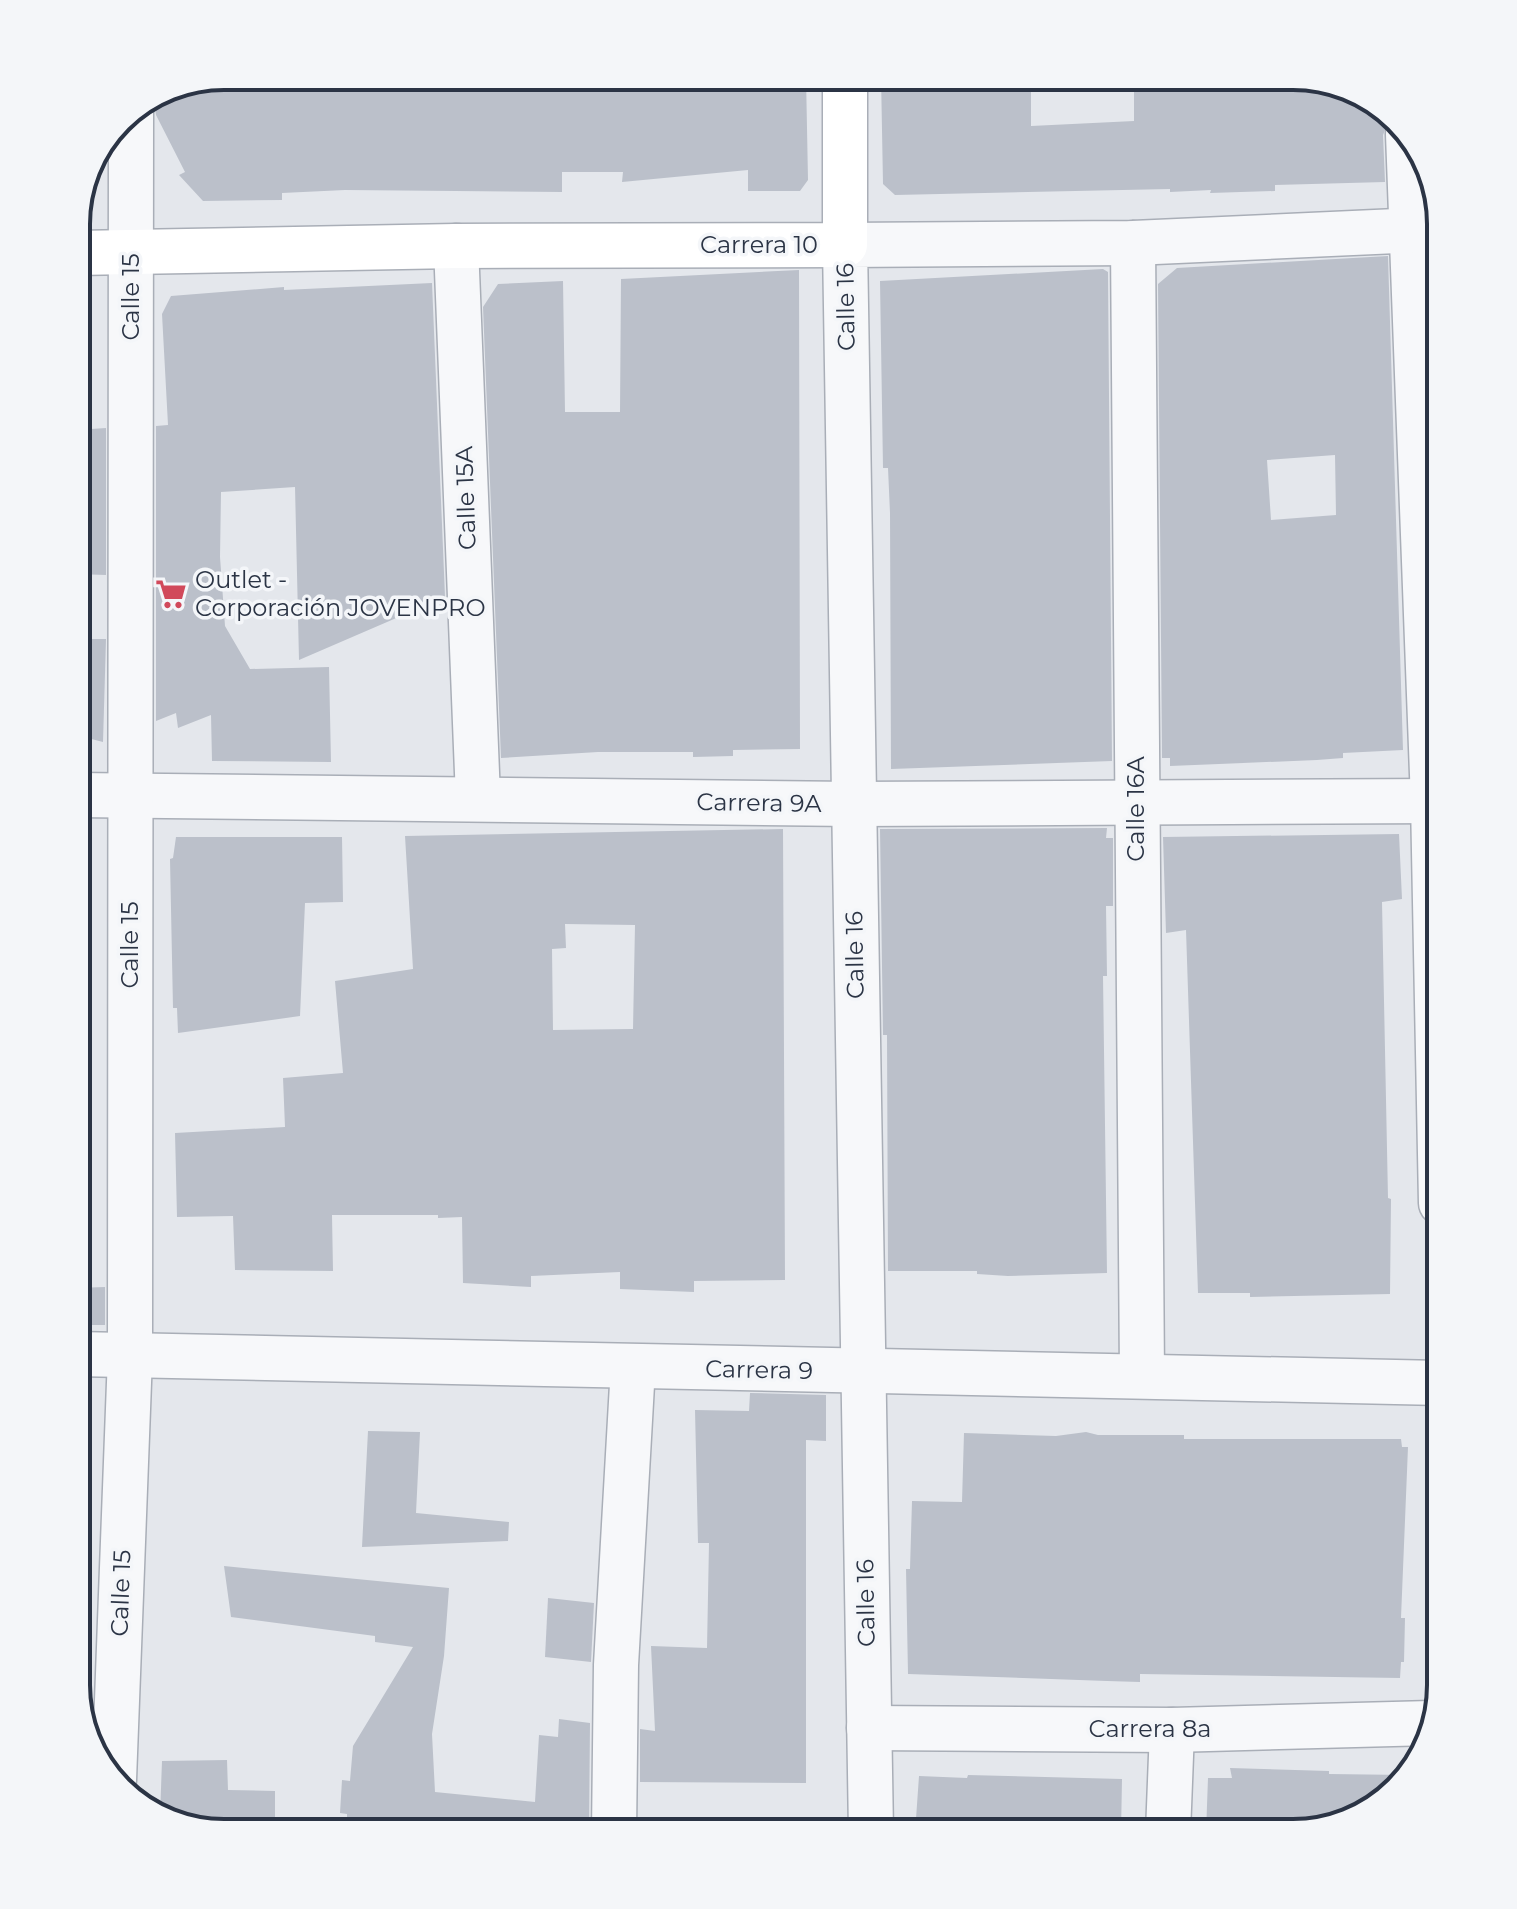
<svg xmlns="http://www.w3.org/2000/svg" width="1517" height="1909" viewBox="0 0 1517 1909" font-family="Montserrat,sans-serif">
	<rect width="100%" height="100%" fill="#e4e7ec"/>
	<g fill="#bbc0ca" fill-rule="evenodd">
		<path d="M224,76H806L808,180L800,191H748V170L622,182L623,172H562V192L345,190L282,193V200L203,201L179,175L185,172L156,115L154,102Z"/>
		<path d="M881,76H1031V126L1134,121V76H1302L1368,96L1390,117L1383,135L1385,182L1275,185V191L1210,193L1211,190L1170,192V189L895,195L883,184Z"/>
		<path d="M1438,254H1441V347Z"/>
		<path d="M1388,256L1403,750L1343,753V758L1317,760L1170,766V758H1162L1158,284L1177,268ZM1335,455L1336,515L1271,520L1267,460Z"/>
		<path d="M1103,269L1108,272L1112,761L891,769L890,513L888,468H883L880,281Z"/>
		<path d="M799,270L800,749L733,750V756L693,757V752H598L501,758L483,307L498,284L563,281L565,412H620L621,279Z"/>
		<path d="M432,283L445,597L299,660L295,487L221,492L220,557L225,626L250,669L329,667L331,762L212,761L211,715L178,728L176,713L156,721V426L168,425L162,314L171,296L284,287V290Z"/>
		<path d="M106,428V575L76,574V430Z"/>
		<path d="M76,639H106L103,742L76,735Z"/>
		<path d="M1107,828L1106,838H1113V906H1106L1107,976H1103L1107,1273L1008,1276L977,1274V1271H888L887,1035H883L880,829Z"/>
		<path d="M783,829L785,1280L694,1281V1292L620,1289V1272L531,1276V1287L463,1283L462,1217L438,1218V1215H332L333,1271L235,1270L233,1216L177,1217L175,1133L285,1127L283,1078L343,1073L335,981L413,969L405,836ZM565,924L635,925L633,1029L553,1030L552,949L566,948Z"/>
		<path d="M1399,834L1402,899L1382,902L1388,1198L1391,1199L1390,1294L1250,1297V1293H1198L1186,930L1166,933L1163,837Z"/>
		<path d="M176,837H342L343,902L305,903L300,1016L178,1033L177,1008H173L170,859L173,858Z"/>
		<path d="M105,1287V1325H76V1288Z"/>
		<path d="M750,1393L826,1395V1441L806,1440V1783L640,1782V1729L655,1731L651,1646L707,1648L709,1543H698L695,1410L749,1411Z"/>
		<path d="M368,1431L420,1432L416,1513L509,1522L508,1541L362,1547Z"/>
		<path d="M1086,1432L1098,1435H1184V1439H1401L1402,1447H1408L1401,1618H1405L1404,1662H1401L1400,1678L1140,1674V1682L1107,1681L908,1674L906,1569H910L912,1501L962,1502L964,1433L1056,1436Z"/>
		<path d="M224,1566L449,1588L444,1656L432,1734L435,1792L535,1802L539,1735L558,1737L559,1719L590,1723L589,1833H347V1814L340,1813L342,1780L350,1781L353,1746L413,1647L375,1642V1636L231,1617Z"/>
		<path d="M548,1598L594,1603L591,1662L545,1657Z"/>
		<path d="M227,1760L228,1790L275,1791V1833H223L160,1816L162,1761Z"/>
		<path d="M1230,1768L1329,1771V1774L1406,1775L1375,1808L1294,1833H1206L1208,1778H1232Z"/>
		<path d="M968,1775L1122,1779L1121,1833H915L919,1776L967,1778Z"/>
	</g>
	<g fill="none" stroke-linecap="round" stroke-linejoin="round">
		<defs>
			<g id="street">
				<path d="M1408,134L1433,801L1441,1203"/>
				<path d="M1133,243L1142,1375"/>
				<path d="M456,246L478,798"/>
				<path d="M76,795L853,804L1441,801"/>
				<path d="M76,1354L1441,1383"/>
				<path d="M869,1728L1172,1730L1431,1723"/>
				<path d="M114,1780L130,1356L131,111"/>
				<path d="M614,1833L616,1665L633,1367"/>
				<path d="M871,1833L845,245L1133,243L1441,229"/>
				<path d="M1168,1833L1172,1730"/>
			</g>
			<path id="secondary" d="M76,253L456,246L845,245V76"/>
		</defs>
		<use href="#street" stroke="#a9aeb7" stroke-width="47"/>
		<use href="#secondary" stroke="#a9aeb7" stroke-width="47"/>
		<use href="#street" stroke="#f7f8fa" stroke-width="44"/>
		<use href="#secondary" stroke="#fff" stroke-width="44"/>
	</g>
	<defs>
		<symbol id="supermarket-bare" viewBox="-9 -9 18 18"><path d="M-6-5.5h2.5l.6 2H6L4.5 2H-2.5L-4.4-4H-6ZM-1.5 3.2a1.3 1.3 0 1 0 .1 0ZM3 3.2a1.3 1.3 0 1 0 .1 0Z" fill="#d1495b" stroke="#f4f6f9" stroke-width="2.5" paint-order="stroke"/></symbol>
	</defs>
	<g fill-rule="evenodd">
		<use href="#supermarket-bare" x="149" y="572" width="44" height="44"/>
	</g>
	<g text-anchor="middle" stroke-width="7" stroke-linejoin="round" paint-order="stroke">
		<g font-size="24" fill="#2b3445" stroke="#f4f6f9">
			<text x="759" y="253">Carrera 10</text>
			<text transform="translate(131 297) rotate(-90)" y="8">Calle 15</text>
			<text transform="translate(846 307) rotate(-91)" y="8">Calle 16</text>
			<text transform="translate(466 498) rotate(-92)" y="8">Calle 15A</text>
			<text transform="translate(759 803) rotate(1)" y="8">Carrera 9A</text>
			<text transform="translate(1136 809) rotate(-90)" y="8">Calle 16A</text>
			<text transform="translate(130 945) rotate(-90)" y="8">Calle 15</text>
			<text transform="translate(855 955) rotate(-91)" y="8">Calle 16</text>
			<text transform="translate(759 1370) rotate(1)" y="8">Carrera 9</text>
			<text transform="translate(121 1593) rotate(-88)" y="8">Calle 15</text>
			<text transform="translate(866 1603) rotate(-91)" y="8">Calle 16</text>
			<text x="1150" y="1737">Carrera 8a</text>
		</g>
		<g font-size="24" fill="#2b3445" stroke="#f4f6f9" text-anchor="start">
			<text x="195" y="588">Outlet -<tspan x="195" dy="28">Corporación JOVENPRO</tspan></text>
		</g>
	</g>
	<path d="M0 0H1517V1909H0ZM224 90H1293A134 134 0 0 1 1427 224V1685A134 134 0 0 1 1293 1819H224A134 134 0 0 1 90 1685V224A134 134 0 0 1 224 90Z" fill="#f4f6f9" fill-rule="evenodd"/>
	<path fill="none" stroke="#2b3445" stroke-width="4" d="M224 90H1293A134 134 0 0 1 1427 224V1685A134 134 0 0 1 1293 1819H224A134 134 0 0 1 90 1685V224A134 134 0 0 1 224 90Z"/>
</svg>
